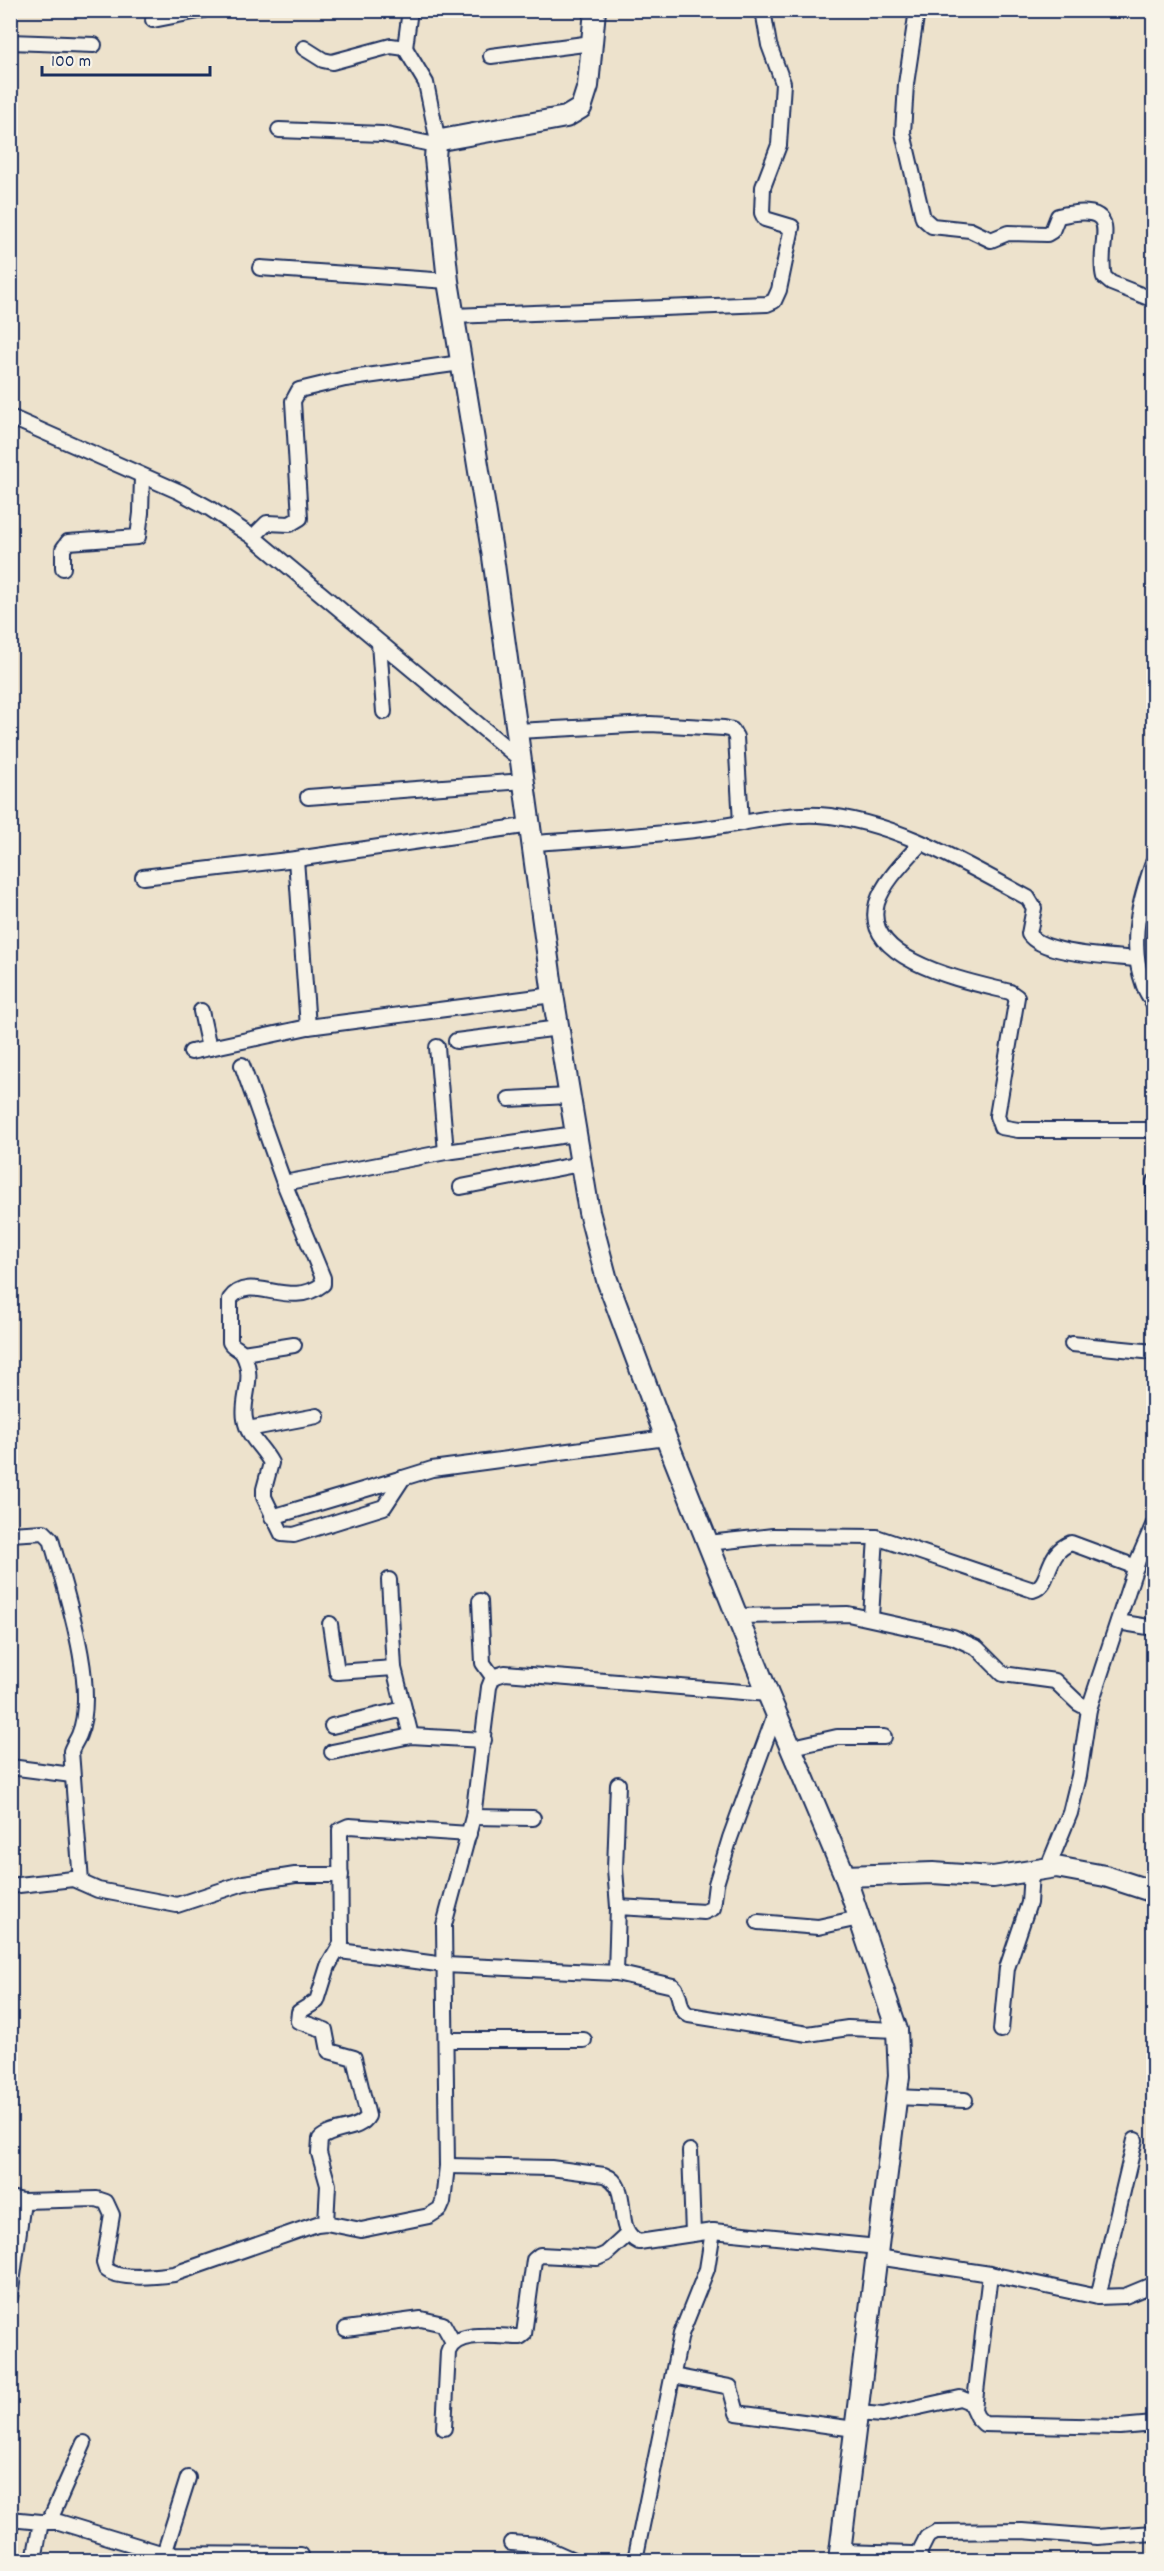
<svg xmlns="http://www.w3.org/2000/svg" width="1164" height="2571" viewBox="0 0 1164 2571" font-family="Dekko,sans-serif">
	<rect width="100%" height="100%" fill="#ede2cc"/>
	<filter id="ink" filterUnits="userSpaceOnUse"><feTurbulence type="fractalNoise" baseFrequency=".0167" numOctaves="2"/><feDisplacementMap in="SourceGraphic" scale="12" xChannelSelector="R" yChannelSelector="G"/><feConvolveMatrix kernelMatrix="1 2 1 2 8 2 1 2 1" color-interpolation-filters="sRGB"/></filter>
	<g filter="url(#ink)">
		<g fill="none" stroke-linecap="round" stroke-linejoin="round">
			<defs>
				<g id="street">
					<path d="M917,10L906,84L903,133L923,218L932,226L970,230L991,240L1008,233L1047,234L1052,231L1058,216C1129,200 1095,243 1104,277L1111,283L1154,300"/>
					<path d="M153,20L204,10"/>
					<path d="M10,42L94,45"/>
					<path d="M304,48L323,60L332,62L391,46L405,48L426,83L438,142"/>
					<path d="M405,48L410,10"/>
					<path d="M491,56L592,43"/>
					<path d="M279,130L382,134L436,145"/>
					<path d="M260,268L448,281"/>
					<path d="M453,316L767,304L774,301L779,290L792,227L765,219L762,213L763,187L779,145L783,83L769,45L763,10"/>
					<path d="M10,417L180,492L209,508L253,537L521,760"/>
					<path d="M253,537L267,523L290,524L300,518L293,401L299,390L345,379L461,363"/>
					<path d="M63,568V549L68,542L138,537L141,513L142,476"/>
					<path d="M379,643L384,712"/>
					<path d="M517,731L650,724L724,728L732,730L736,737L741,823"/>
					<path d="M308,797L524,781"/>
					<path d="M534,843C590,839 646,836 702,829C740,825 779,813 819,815C893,820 964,863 1028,898L1034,908L1029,934C1043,955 1111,956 1137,959"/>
					<path d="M921,843C906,860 884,881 877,903C860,962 972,982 1010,992L1017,997L997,1116L1001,1127L1018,1130H1154"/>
					<path d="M296,859L308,1027"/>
					<path d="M1154,860C1140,900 1128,941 1143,983C1145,991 1150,997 1154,1004"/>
					<path d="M143,877L296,859L531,825"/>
					<path d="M201,1011L209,1048"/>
					<path d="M456,1041L559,1028"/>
					<path d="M437,1047L446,1152"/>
					<path d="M191,1052L308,1027L553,995"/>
					<path d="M242,1065L284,1183L323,1278V1284C289,1311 250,1271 230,1299V1342C233,1348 240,1348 243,1354C256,1378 241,1399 245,1419C248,1438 263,1447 271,1463L264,1489V1497L282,1534L294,1535L384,1507L403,1478L432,1469L666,1438"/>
					<path d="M509,1099L569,1096"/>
					<path d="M1154,1182V1224"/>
					<path d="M284,1183L446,1152L575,1134"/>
					<path d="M461,1187L580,1164"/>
					<path d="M1072,1344L1154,1352"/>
					<path d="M243,1353L294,1345"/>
					<path d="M248,1429L317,1416"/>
					<path d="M272,1517L403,1478"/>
					<path d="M10,1534L44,1532L51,1539C64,1587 99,1688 79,1735C77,1740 73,1745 71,1751L81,1882"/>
					<path d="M708,1543L773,1536L876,1537L1033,1590C1052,1585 1044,1553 1071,1543L1136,1567"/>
					<path d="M389,1580L394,1668L411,1736"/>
					<path d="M480,1601L483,1663L493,1677"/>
					<path d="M736,1616L848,1614L953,1637L977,1648L1003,1674L1055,1681L1078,1703L1089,1709"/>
					<path d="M871,1617L876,1537"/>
					<path d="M1118,1622L1154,1628"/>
					<path d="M330,1624L337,1672L394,1668"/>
					<path d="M332,1726L404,1709"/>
					<path d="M793,1747L837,1737H884"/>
					<path d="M332,1752L411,1736L484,1740"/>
					<path d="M10,1767L72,1775"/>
					<path d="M618,1784L615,1869L618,1907"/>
					<path d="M473,1817L533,1818"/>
					<path d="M1048,1867L1070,1813L1079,1776L1089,1709L1138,1560L1154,1523"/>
					<path d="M10,1886L73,1879L98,1890L177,1905L244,1883L295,1875H341"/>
					<path d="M758,1922L818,1927L859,1918"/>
					<path d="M340,1951L445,1965L616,1973L673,1986C683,1995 676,2008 689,2015L808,2034L848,2028L897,2030"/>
					<path d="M616,1973L618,1907L704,1912L713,1908L716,1884L730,1838L776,1712"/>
					<path d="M1001,2030L1007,1968L1029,1903L1031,1872"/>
					<path d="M446,2040H584"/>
					<path d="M896,2097L965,2100"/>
					<path d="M690,2151L693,2234"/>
					<path d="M447,2166L551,2168L604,2175C635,2187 610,2229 639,2242L713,2231L878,2247"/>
					<path d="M10,2198L23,2201L97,2199L106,2202L112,2215L104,2263L106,2269C118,2281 159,2276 174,2274L317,2224L326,2223L361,2230L429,2216L440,2209L443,2202L447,2166L444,1925L473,1817L489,1687L493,1677L505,1673L768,1694"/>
					<path d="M326,2223L328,2185L319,2153L320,2139C333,2127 360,2131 368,2116L354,2058L329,2051L325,2030L298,2021L299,2012L317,2001L328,1966L341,1944L340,1830L349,1826L469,1834"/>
					<path d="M877,2257L990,2274L1098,2297L1125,2296L1154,2284"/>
					<path d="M1098,2297L1135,2140"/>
					<path d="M10,2298L23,2201"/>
					<path d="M346,2329L421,2319L443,2324L453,2342"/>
					<path d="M673,2376L730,2387L737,2413L855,2429"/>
					<path d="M974,2409L990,2274"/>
					<path d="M857,2413L883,2415L960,2398L970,2402L977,2417L984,2424L1120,2427L1154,2424"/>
					<path d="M444,2428L448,2352C455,2329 500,2337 520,2337L524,2334L534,2260L540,2255L597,2258L606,2254L628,2234"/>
					<path d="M10,2519L41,2522L34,2560"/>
					<path d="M41,2522H59L164,2554L301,2555"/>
					<path d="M49,2522L84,2443"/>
					<path d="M511,2543L539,2545L573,2560"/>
					<path d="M840,2552L913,2554L918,2555L922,2560"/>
					<path d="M164,2554L188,2478"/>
					<path d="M918,2555L927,2537L936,2532L1022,2531L1097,2537L1154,2533"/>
					<path d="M635,2560L681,2334L707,2269L713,2231"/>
				</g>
				<g id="secondary">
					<path d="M595,10L588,86L581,108L566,117L441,140L436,145L435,158L448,281L493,557L553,995L589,1212L607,1280L666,1438L768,1694L845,1876L897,2030L899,2076L839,2560"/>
					<path d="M845,1876L933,1873L993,1877L1056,1867L1105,1876L1154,1892"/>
				</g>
			</defs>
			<use href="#street" stroke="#1b2f5e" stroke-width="18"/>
			<use href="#secondary" stroke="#1b2f5e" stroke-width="24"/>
			<use href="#street" stroke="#f7f3e8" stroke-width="14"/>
			<use href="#secondary" stroke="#f7f3e8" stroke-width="20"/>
		</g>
	</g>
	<rect width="1164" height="2571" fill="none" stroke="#f7f3e8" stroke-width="36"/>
	<rect x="18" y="18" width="1128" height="2535" fill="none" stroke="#1b2f5e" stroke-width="2" filter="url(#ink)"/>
	<path d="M42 66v9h168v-9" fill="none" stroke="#1b2f5e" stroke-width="3"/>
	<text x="51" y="66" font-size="18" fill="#1b2f5e" stroke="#f7f3e8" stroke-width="4.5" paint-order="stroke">100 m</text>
</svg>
